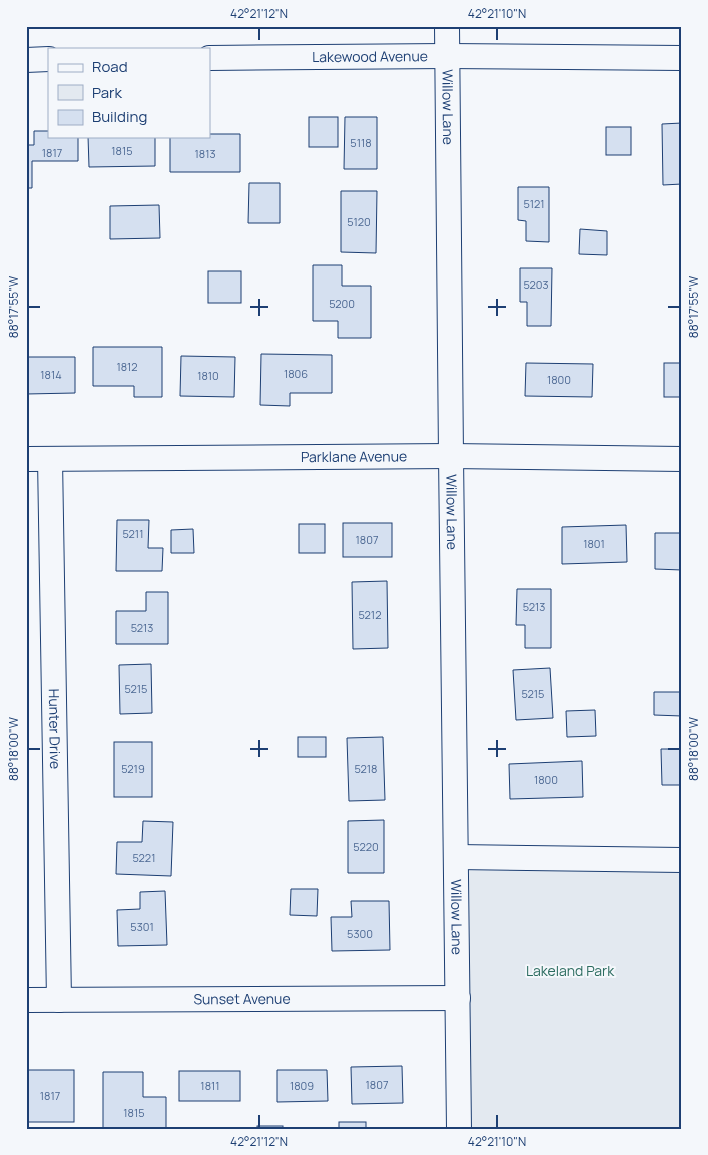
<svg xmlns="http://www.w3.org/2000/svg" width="708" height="1155" viewBox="0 0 708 1155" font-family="Manrope,sans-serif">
	<rect width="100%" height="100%" fill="#f4f7fb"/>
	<path fill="#e3e9f0" stroke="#687fa3" d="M457,857L682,860V1129H459Z"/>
	<g fill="#d5e0f0" stroke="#1d3f73">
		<rect x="309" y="117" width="29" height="30"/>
		<path d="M345,117H377V169H344Z"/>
		<path d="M682,123V184L663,185L662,124Z"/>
		<rect x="606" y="127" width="25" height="28"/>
		<path d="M34,131H49V136H78V161H32V188H26V145H34Z"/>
		<path d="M209,134H240V172H170V136H209Z"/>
		<path d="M88,136H155V166L89,167Z"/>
		<path d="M249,183H280V223H248Z"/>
		<path d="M518,187H549V242L526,241V221L518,220Z"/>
		<path d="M341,191H377L376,253L341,252Z"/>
		<path d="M159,205L160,238L110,239V206Z"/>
		<path d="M580,229L607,231V255L579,254Z"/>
		<path d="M313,265H342V286H371V338H338V321H313Z"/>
		<path d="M520,268H552L551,326H527V302H520Z"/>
		<rect x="208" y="271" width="33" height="32"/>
		<path d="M93,347H162V397H134V386H93Z"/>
		<path d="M261,354L332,355V393H290V406L260,405Z"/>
		<path d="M181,356L235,357L234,397L180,396Z"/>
		<path d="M26,357H75V393L26,394Z"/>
		<path d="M526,363L593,364L592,397L525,396Z"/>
		<rect x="664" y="363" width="18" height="34"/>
		<path d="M117,520H149L148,548H163L162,571H116Z"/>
		<rect x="343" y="523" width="49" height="34"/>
		<rect x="299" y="524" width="26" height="29"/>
		<path d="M626,525L627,562L562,564V527Z"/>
		<path d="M193,529L194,553H171V530Z"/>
		<path d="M655,533H682V570L655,569Z"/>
		<path d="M387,581L388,648L353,649L352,582Z"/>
		<path d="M517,589H551V648H525V625H516Z"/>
		<path d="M146,592H168V644H116V611H146Z"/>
		<path d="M151,664L152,713L120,714L119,665Z"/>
		<path d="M550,668L553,718L516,720L513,670Z"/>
		<path d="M654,692H682V716L654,715Z"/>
		<path d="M595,710L596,736L567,737L566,711Z"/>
		<rect x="298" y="737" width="28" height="20"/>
		<path d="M383,737L385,800L349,801L347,738Z"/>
		<rect x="114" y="742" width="38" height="55"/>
		<path d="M661,749H682V785H662Z"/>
		<path d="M582,761L583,797L510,799L509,764Z"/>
		<path d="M384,820V873H348V821Z"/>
		<path d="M143,821L173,822L171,876L116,874L117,842H142Z"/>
		<path d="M291,889H318L317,916L290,915Z"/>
		<path d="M165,891L167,945L118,946L117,910L140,909V892Z"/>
		<path d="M351,901H389L390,950L332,951L331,917H352Z"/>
		<path d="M402,1066L403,1103L352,1104L351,1067Z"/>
		<rect x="26" y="1070" width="48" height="52"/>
		<path d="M277,1070H327L328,1101L277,1102Z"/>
		<rect x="179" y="1071" width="61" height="30"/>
		<path d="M103,1072H143V1097H166V1129H103Z"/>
		<rect x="339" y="1122" width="27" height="7"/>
		<rect x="257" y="1126" width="26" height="3"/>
	</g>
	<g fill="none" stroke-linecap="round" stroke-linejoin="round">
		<defs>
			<g id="minor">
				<path id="s1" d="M447,26L451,456L459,1129"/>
				<path id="s2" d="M209,58L447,56L682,58"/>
				<path d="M26,60L49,59"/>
				<path id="s3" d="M26,459L451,456L682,459"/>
				<path id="s4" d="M50,459L59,1000"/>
				<path d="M457,857L682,860"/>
				<path id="s5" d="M26,1000L458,998"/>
			</g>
		</defs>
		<use href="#minor" stroke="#1d3f73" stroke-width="26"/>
		<use href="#minor" stroke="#f4f7fb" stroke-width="24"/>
	</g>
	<path fill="none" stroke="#1d3f73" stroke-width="2" d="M259,28V40M497,28V40M259,299V316M497,299V316M28,307H40M250,307H268M488,307H506M668,307H680M259,740V757M497,740V757M28,749H40M250,749H268M488,749H506M668,749H680M259,1115V1128M497,1115V1128"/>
	<g text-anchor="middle" stroke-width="4" stroke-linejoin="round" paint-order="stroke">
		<g font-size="11" fill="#4b6792">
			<text x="361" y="147">5118</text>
			<text x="122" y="155">1815</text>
			<text x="52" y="157">1817</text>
			<text x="205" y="158">1813</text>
			<text x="534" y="208">5121</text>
			<text x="359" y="226">5120</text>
			<text x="536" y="289">5203</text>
			<text x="342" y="308">5200</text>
			<text x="127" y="371">1812</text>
			<text x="296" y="378">1806</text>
			<text x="51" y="379">1814</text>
			<text x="208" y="380">1810</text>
			<text x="559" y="384">1800</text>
			<text x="133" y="538">5211</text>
			<text x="367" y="544">1807</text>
			<text x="594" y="548">1801</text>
			<text x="534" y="611">5213</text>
			<text x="370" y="619">5212</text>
			<text x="142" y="632">5213</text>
			<text x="136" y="693">5215</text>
			<text x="533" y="698">5215</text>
			<text x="133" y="773">5219</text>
			<text x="366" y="773">5218</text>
			<text x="546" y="784">1800</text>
			<text x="366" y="851">5220</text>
			<text x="144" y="862">5221</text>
			<text x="142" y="931">5301</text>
			<text x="360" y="938">5300</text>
			<text x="377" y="1089">1807</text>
			<text x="210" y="1090">1811</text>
			<text x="302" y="1090">1809</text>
			<text x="50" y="1100">1817</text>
			<text x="134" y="1117">1815</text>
		</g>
		<g font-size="14" fill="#1d3f73" stroke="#f4f7fb">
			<text dy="5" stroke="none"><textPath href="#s2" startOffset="161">Lakewood Avenue</textPath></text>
			<text dy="5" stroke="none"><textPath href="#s1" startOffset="81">Willow Lane</textPath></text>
			<text dy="5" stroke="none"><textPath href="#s3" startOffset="328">Parklane Avenue</textPath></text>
			<text dy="5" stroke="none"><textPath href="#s1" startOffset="486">Willow Lane</textPath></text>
			<text dy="5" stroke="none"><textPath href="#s4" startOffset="270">Hunter Drive</textPath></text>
			<text dy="5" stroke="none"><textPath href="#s1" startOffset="891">Willow Lane</textPath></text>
			<text dy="5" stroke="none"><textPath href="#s5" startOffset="216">Sunset Avenue</textPath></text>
		</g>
		<g font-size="14" fill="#2c6c60" stroke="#f4f7fb">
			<text x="570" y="976">Lakeland Park</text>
		</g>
	</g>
	<rect width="708" height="1155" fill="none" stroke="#f4f7fb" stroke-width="55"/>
	<rect x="48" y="48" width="162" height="90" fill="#f4f7fb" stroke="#9eadc5"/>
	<rect x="58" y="64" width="25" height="8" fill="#f4f7fb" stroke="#9eadc5"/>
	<text x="92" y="72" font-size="15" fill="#1d3f73">Road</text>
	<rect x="58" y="85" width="25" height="15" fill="#e3e9f0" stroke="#9eadc5"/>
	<text x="92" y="98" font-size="15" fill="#1d3f73">Park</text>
	<rect x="58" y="110" width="25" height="15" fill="#d5e0f0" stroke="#9eadc5"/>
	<text x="92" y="122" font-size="15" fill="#1d3f73">Building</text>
	<rect x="28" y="28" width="652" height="1100" fill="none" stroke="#1d3f73" stroke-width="2"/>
	<g font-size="12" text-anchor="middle" fill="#1d3f73">
		<text x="259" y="18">42°21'12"N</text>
		<text x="497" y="18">42°21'10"N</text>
		<text transform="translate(694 307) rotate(-90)" y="4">88°17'55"W</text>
		<text transform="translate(14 307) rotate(-90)" y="4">88°17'55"W</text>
		<text transform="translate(694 749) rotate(-90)" y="4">88°18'00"W</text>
		<text transform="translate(14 749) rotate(-90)" y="4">88°18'00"W</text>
		<text x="259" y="1146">42°21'12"N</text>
		<text x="497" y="1146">42°21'10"N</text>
	</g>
</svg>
